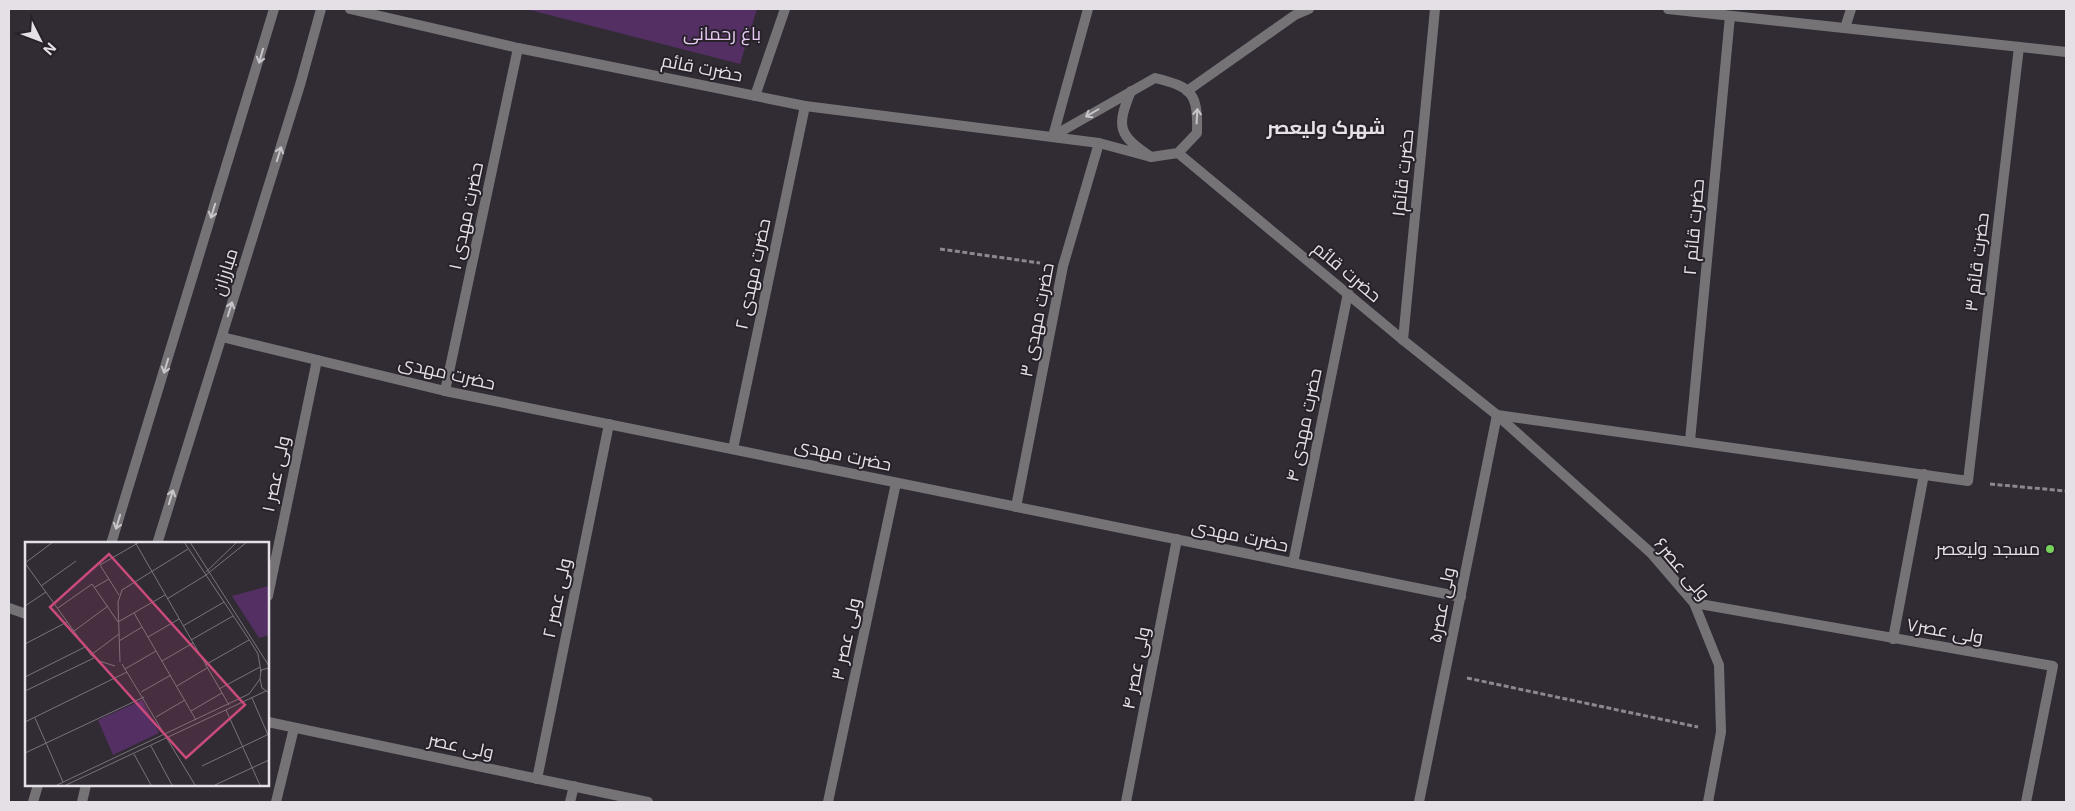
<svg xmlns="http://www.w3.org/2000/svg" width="2075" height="811" viewBox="0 0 2075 811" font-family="Inter,Cairo,sans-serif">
	<rect width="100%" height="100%" fill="#312b34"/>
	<path fill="#542f63" d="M526,9H757L740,64Z"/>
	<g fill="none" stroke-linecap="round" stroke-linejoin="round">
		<g stroke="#8d888f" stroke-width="3" stroke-dasharray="5 2.5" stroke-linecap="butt">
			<path d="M940,249L1040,263"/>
			<path d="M1990,484L2066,491"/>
			<path d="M1467,678L1698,727"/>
		</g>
		<g stroke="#767377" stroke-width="10">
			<path d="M350,9L518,48L805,106L1099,143L1151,157"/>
			<path d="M1668,9L2066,52"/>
			<path d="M1845,28L1851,9"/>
			<path d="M1187,91L1295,15L1309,9"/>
			<path d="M755,96L785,9"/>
			<path d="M1053,136L1155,78C1193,87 1198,94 1197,133L1178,153L1151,157C1118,135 1116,127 1131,91"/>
			<path d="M1053,136L1088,9"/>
			<path d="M1178,153L1403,340L1497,415L1651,553L1694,603L1719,665L1721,732L1708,802"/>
			<path d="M222,337L445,391L1461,597"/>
			<path d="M1403,340L1435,9"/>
			<path d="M445,391L518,48"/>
			<path d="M1497,415L1968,481L2019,47"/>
			<path d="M1690,441L1730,16"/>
			<path d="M733,449L805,106"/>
			<path d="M1016,507L1063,266L1099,143"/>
			<path d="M1293,563L1348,293"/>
			<path d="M268,596L317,360"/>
			<path d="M1694,603L2053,666L2026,802"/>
			<path d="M9,608L26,614"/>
			<path d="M1893,639L1924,474"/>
			<path d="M268,722L648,802"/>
			<path d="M537,779L609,424"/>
			<path d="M276,802L294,728"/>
			<path d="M570,802L574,786"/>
			<path d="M828,802L896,483"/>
			<path d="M1126,802L1177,539"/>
			<path d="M1419,802L1497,415"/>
		</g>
		<g stroke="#767377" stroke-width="10">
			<path d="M111,544L274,9"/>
			<path d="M157,544L300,85L321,9"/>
			<path d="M33,802L38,785"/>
			<path d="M82,802L86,785"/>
		</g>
	</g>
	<defs><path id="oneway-shaft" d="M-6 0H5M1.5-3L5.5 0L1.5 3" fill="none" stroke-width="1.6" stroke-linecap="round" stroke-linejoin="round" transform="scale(1.25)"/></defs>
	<g stroke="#c8c5ca">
		<use href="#oneway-shaft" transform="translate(261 56) rotate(106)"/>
		<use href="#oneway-shaft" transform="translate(1092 113) rotate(150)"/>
		<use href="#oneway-shaft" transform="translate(1197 116) rotate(-87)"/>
		<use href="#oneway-shaft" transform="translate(279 154) rotate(-73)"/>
		<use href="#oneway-shaft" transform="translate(213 211) rotate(107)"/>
		<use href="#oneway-shaft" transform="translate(230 309) rotate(-73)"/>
		<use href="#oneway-shaft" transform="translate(166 366) rotate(107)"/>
		<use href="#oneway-shaft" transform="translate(171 497) rotate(-73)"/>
		<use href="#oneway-shaft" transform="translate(118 522) rotate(107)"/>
	</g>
	<circle fill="#77d259" stroke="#27212a" stroke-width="2" cx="2050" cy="549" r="5"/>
	<g text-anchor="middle" stroke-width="4" stroke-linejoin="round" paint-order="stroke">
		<g font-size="18" fill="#e8cbf4" stroke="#27212a">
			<text x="722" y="40">باغ رحمانی</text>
		</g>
		<g font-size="18" fill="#e4e0e5" stroke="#27212a">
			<text transform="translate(702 68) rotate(11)" y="6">حضرت قائم</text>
			<text transform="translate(1403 173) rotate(-84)" y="6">حضرت قائم۱</text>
			<text transform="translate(466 216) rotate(-78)" y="6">حضرت مهدی ۱</text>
			<text transform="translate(1694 227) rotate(-85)" y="6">حضرت قائم ۲</text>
			<text transform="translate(1977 262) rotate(-83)" y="6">حضرت قائم ۳</text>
			<text transform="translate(225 272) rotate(-73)" y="6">مبارزان</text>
			<text transform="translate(1347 272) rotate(40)" y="6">حضرت قائم</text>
			<text transform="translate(753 274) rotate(-78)" y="6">حضرت مهدی ۲</text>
			<text transform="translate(1037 320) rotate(-79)" y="6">حضرت مهدی ۳</text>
			<text transform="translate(447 373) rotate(13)" y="6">حضرت مهدی</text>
			<text transform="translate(1304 425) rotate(-78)" y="6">حضرت مهدی ۴</text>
			<text transform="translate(843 455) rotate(12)" y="6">حضرت مهدی</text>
			<text transform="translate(276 474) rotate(-78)" y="6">ولی عصر ۱</text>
			<text transform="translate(1240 536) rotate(12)" y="6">حضرت مهدی</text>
			<text transform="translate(1682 569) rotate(50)" y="6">ولی عصر۶</text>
			<text transform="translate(557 598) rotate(-78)" y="6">ولی عصر ۲</text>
			<text transform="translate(1442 605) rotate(-79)" y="6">ولی عصر۵</text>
			<text transform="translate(1945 631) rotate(10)" y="6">ولی عصر۷</text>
			<text transform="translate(846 639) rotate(-78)" y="6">ولی عصر ۳</text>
			<text transform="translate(1136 668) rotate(-79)" y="6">ولی عصر ۴</text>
			<text transform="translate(461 746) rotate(12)" y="6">ولی عصر</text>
		</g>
		<g font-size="18" fill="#e4e0e5" stroke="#27212a" text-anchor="end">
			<text x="2040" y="555">مسجد ولیعصر</text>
		</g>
		<g font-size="19" font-weight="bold" fill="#e4e0e5" stroke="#27212a">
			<text x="1326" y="134">شهرک ولیعصر</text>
		</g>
	</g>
	<g transform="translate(25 542)">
		<rect width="244" height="244" fill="#312b34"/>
		<path d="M244,44V93L234,96L207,54ZM117,158L134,191L88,213L73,178Z" fill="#542f63"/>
		<path fill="none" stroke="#79737b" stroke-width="1" d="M110,0L204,163M159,0L227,102L233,112L236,130M165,0L244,124M0,21L66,113L74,119L90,124M0,21L28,0M181,30L212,0M16,44L51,19M70,45L84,37M94,53L75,23L113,1M142,57L181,33L222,0M0,64L21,50M33,66L67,42L93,80M109,71L171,178M93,80L140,53M158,84L199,60M49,89L83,64M123,95L154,77M166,98L208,74M94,99L117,85M0,102L42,80M66,113L94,92M137,119L168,101M95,120L93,60L97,48L163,7M97,122L170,243M180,123L224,98M100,127L131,109M0,135L60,105M152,144L182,126M194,147L235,125M0,149L69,116M116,150L146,133M243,150L237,146L235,137L236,128L244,126M227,156L243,193M201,168L235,243M166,169L197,151M131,175L160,158M10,176L38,240M0,180L102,130M126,204L147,243M0,211L119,155M109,212L126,243M177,224L244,192M32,243L224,152L235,137M41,243L241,149M190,243L244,218"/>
		<path fill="#ca4a7e" fill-opacity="0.15" stroke="#ca4a7e" stroke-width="2.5" d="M84,12L220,163L161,216L25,65Z"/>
		<rect width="244" height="244" fill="none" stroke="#e4e0e5" stroke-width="2.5"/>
	</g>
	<rect width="2075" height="811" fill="none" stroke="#e4e0e5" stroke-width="20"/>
	<g transform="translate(40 40) rotate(132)" stroke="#27212a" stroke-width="4" paint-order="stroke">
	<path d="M0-4L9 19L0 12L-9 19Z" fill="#e4e0e5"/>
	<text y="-8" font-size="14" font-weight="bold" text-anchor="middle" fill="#e4e0e5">N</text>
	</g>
</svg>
